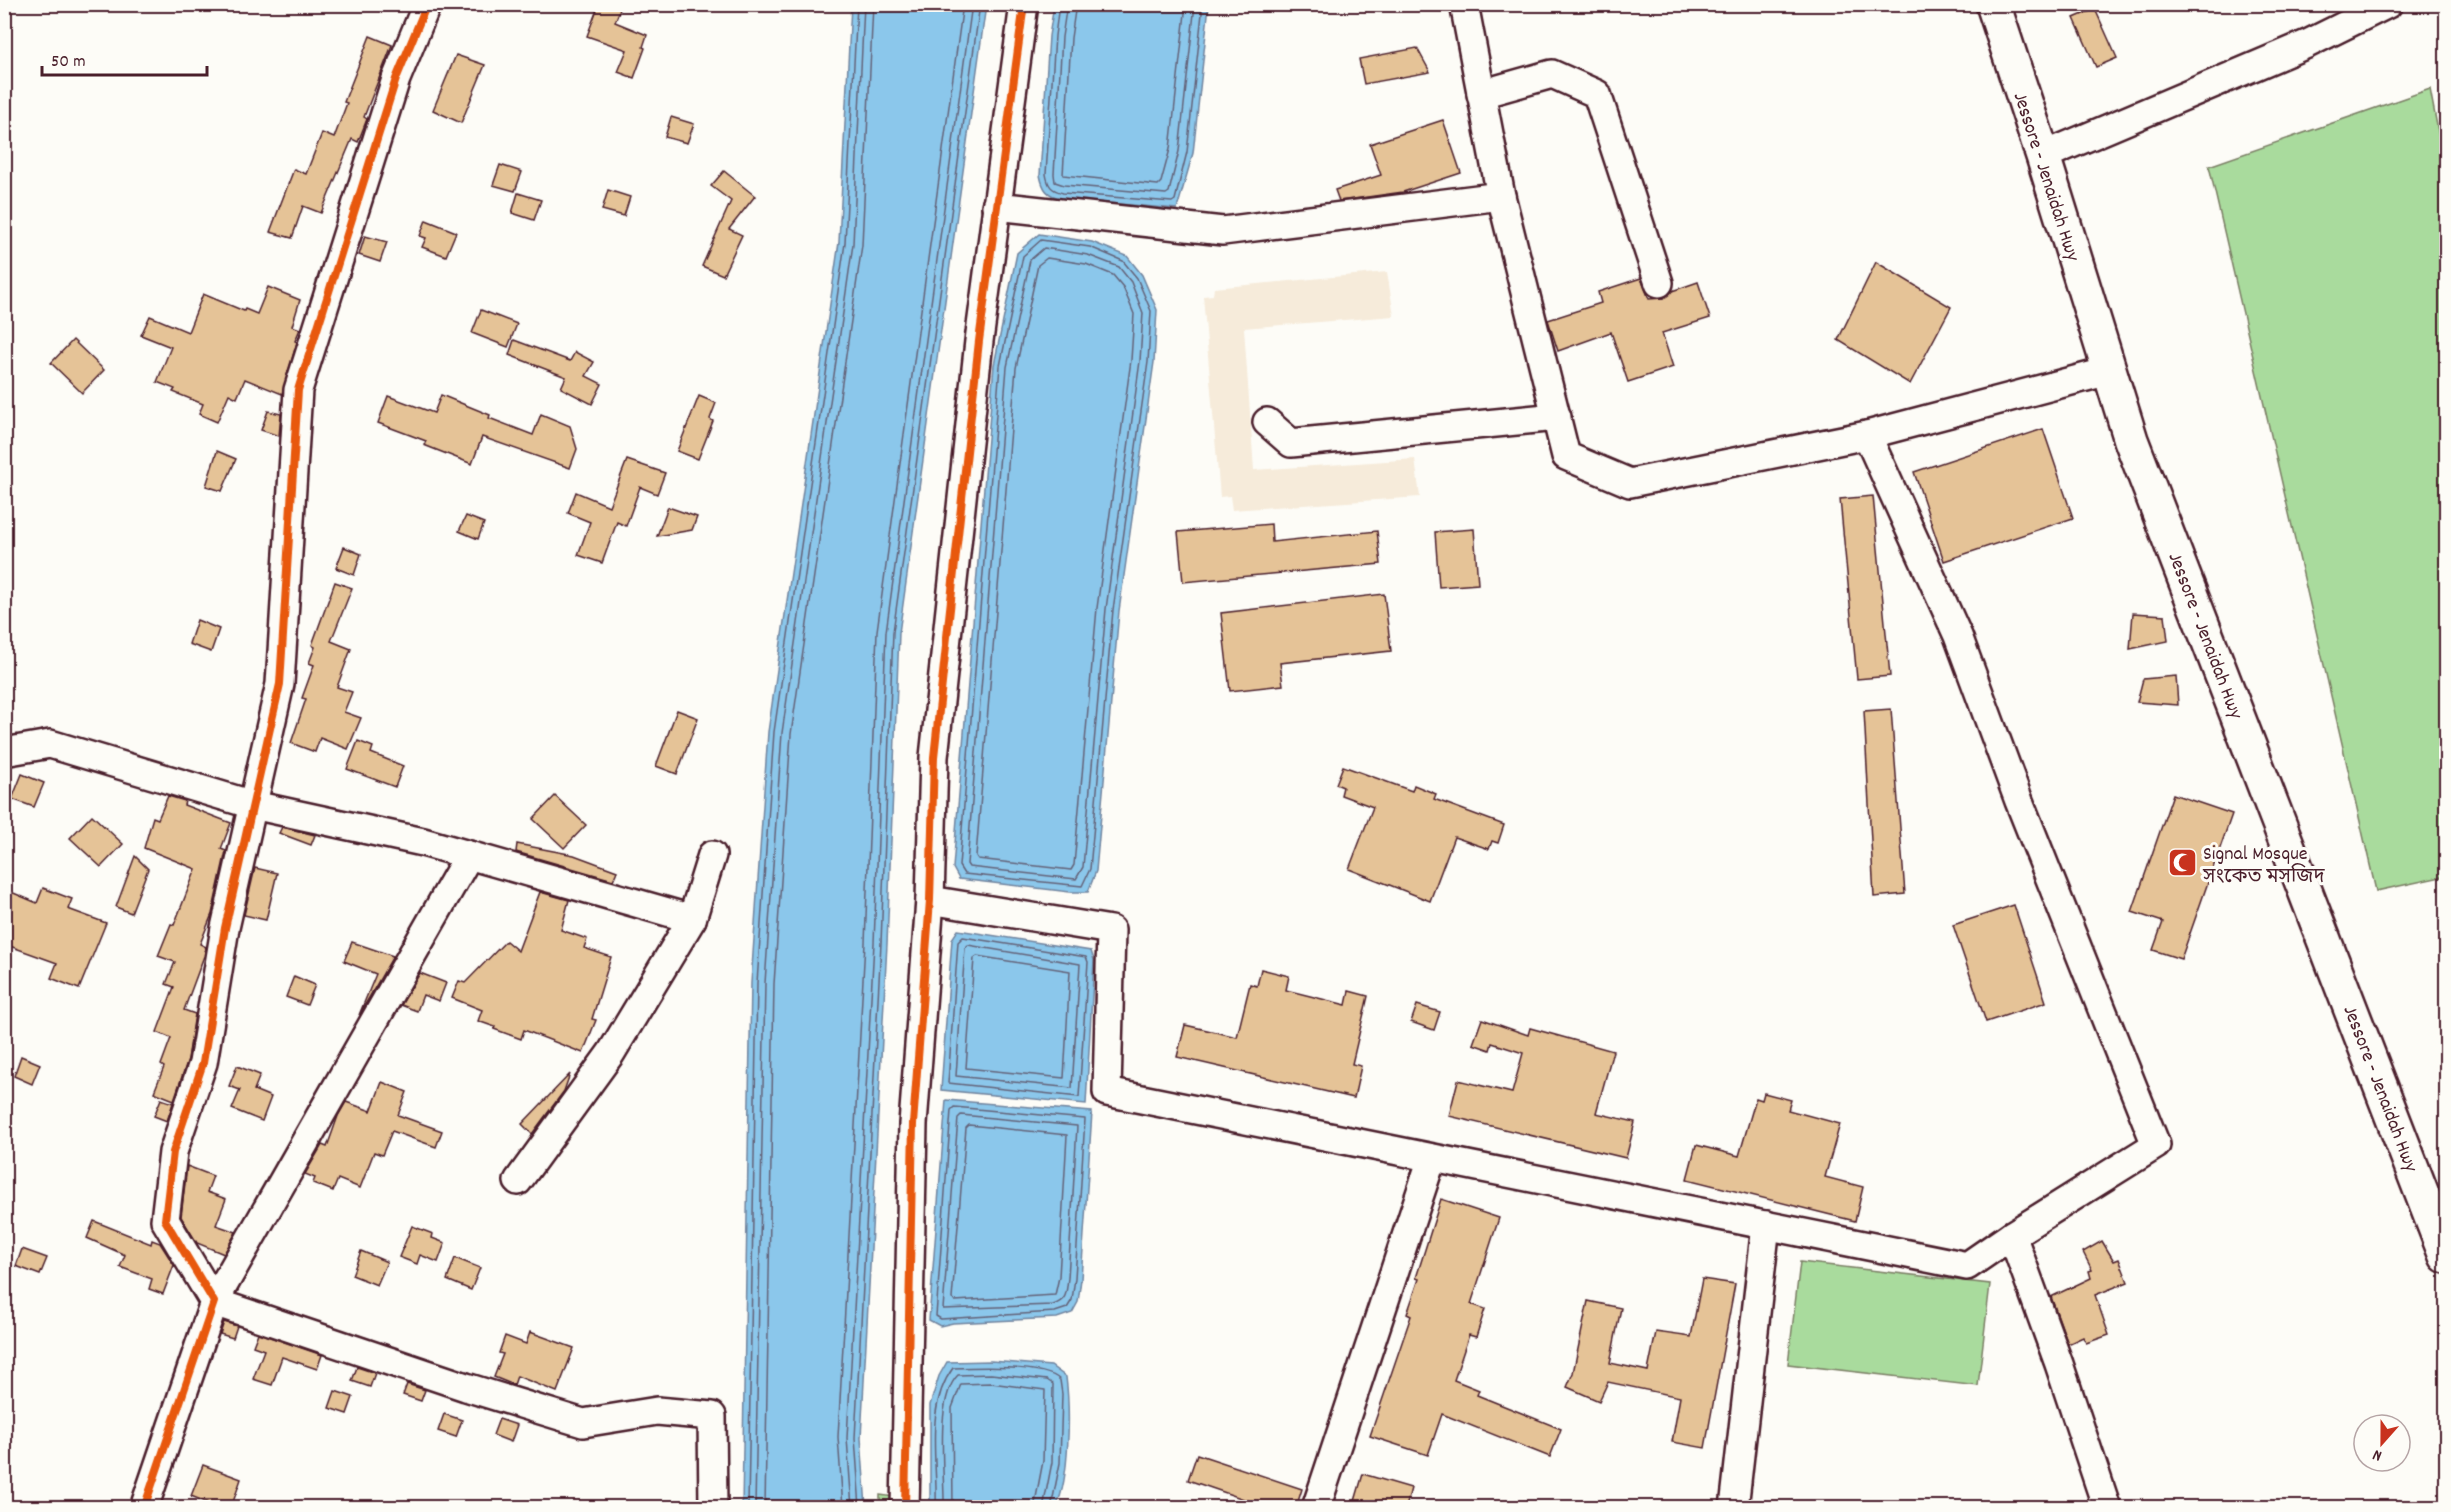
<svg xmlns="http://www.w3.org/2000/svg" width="2451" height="1512" viewBox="0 0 2451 1512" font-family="Dekko,'Noto Sans Bengali',sans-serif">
	<rect width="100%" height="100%" fill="#fdfcf7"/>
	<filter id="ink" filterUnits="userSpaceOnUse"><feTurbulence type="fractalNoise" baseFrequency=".0167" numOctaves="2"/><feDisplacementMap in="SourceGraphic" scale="12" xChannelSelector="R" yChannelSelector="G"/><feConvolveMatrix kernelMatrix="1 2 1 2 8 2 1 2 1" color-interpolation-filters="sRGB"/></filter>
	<g filter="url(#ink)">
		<path fill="#f6ebda" d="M1387,272L1394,316L1244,328L1254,470L1415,459L1420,497L1232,510L1230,496L1220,497L1203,296L1213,295L1214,288Z"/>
		<g fill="#a9db9d" stroke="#7a7d64" stroke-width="1.5">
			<path d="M2430,89L2446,173V876L2376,891L2209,166Z"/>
			<path d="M1800,1262L1990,1284L1978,1386L1788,1364Z"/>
			<path d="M880,1495L967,1507H880Z"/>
		</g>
		<g fill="#8bc7eb" stroke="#71849e" stroke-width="1.5">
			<path d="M851,5H986L899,633L887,944L861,1438L866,1507H742L751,983L768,732L839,242Z"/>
			<path d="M1054,5H1209L1193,153L1177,209L1062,199C1047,195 1043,190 1040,175L1049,36Z"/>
			<path d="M1039,234L1092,242L1127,256L1142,275L1157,310L1154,362L1119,611L1096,871L1088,892H1070L959,879L953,868L994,365L1017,253Z"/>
			<path d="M958,930L1091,951L1094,960L1086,1104L941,1090L952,939Z"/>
			<path d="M946,1100L1092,1112L1081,1279L1078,1302L1072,1313L1057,1318L953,1323L940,1326L929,1320Z"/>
			<path d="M991,1361L1051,1366L1066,1377C1070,1409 1070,1479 1056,1507H930V1405L939,1376L947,1362Z"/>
		</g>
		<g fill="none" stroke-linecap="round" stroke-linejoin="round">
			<g stroke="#646278" stroke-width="1.5">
				<path d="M1059,4L1055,36L1046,174C1048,186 1051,190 1063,193L1172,202L1175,200L1187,152L1203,4"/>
				<path d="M1067,4L1062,37L1054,174L1055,182L1064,185L1166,194L1169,192L1179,151L1195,4"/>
				<path d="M1076,4L1071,38L1063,175L1158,185L1161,182L1170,149L1186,4"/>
				<path d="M1041,240L1090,247L1123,261L1137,278L1151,311L1148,362L1113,610L1090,869L1082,886L964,874L959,866L1000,366L1023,256Z"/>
				<path d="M1044,248L1088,255L1119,267L1131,282L1143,313L1140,361L1106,609L1083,867L1076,879L969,867L967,864L1007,367L1030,260Z"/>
				<path d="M1047,258L1086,264L1113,275L1123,287L1134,314L1131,360L1097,608L1074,865L1071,870L978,859L976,856L1016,368L1038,265Z"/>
				<path d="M963,937L1086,957L1088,962L1079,1097L948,1083L958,942Z"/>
				<path d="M968,945L1080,964L1072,1088L956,1076L965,948Z"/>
				<path d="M977,956L1070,971L1064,1078L966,1068L974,958Z"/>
				<path d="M954,1107L1085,1119L1075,1278L1072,1300L1067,1308L1055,1312L941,1319L936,1316L951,1110Z"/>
				<path d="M961,1115L1077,1126L1068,1278C1066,1292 1068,1300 1053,1305L943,1309L958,1118Z"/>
				<path d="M969,1125L1067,1135L1059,1277L1055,1295L955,1301L952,1299L966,1128Z"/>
				<path d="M748,1508L757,983L774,732L845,243L857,4"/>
				<path d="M755,1508L765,983L782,733L853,244L864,4"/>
				<path d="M765,1508L774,984L791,734L862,245L873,4"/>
				<path d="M843,1508L838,1437L865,943L877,631L963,4"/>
				<path d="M852,1508L847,1438L874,943L886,632L972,4"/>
				<path d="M860,1508L855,1438L881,943L893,632L980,4"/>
				<path d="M936,1508C938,1462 924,1407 953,1368C975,1367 1045,1364 1060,1380L1062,1394L1060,1463L1051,1508"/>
				<path d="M944,1508C945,1474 934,1399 958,1375L991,1374L1047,1380L1053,1384L1052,1462L1043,1508"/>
				<path d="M953,1508L952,1408L961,1384L991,1383L1045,1390L1043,1461L1034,1508"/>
			</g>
		</g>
		<g fill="#e5c397" stroke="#4a1f2b" stroke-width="1.5">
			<path d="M599,4H622L615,22L647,35L643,47L645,48L634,78L618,72L627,50L587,36Z"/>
			<path d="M2095,9L2117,58L2096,67L2074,18Z"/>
			<path d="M370,36L392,45L364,117L367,119L358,142L352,139L321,213L303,206L292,238L270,232L294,169L306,174L322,133L334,138L347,103L344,102Z"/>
			<path d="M1417,48L1430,72L1364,84L1359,59Z"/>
			<path d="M456,55L485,65L461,123L433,110Z"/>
			<path d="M671,117L694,124L687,143L665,137Z"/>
			<path d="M1443,120L1461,173L1403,192L1339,201L1335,190L1381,175L1370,144Z"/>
			<path d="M500,165L522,172L515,191L493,185Z"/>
			<path d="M724,171L755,196L729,229L742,235L723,275L702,266L731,201L711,186Z"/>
			<path d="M608,190L630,197L624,216L602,210Z"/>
			<path d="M518,193L541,200L534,220L512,213Z"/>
			<path d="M426,220L456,232L446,256L422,247L426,238L420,236Z"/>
			<path d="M365,236L387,242L380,262L359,255Z"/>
			<path d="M1876,262L1951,307L1910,384L1838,340Z"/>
			<path d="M1641,278L1649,299L1663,298L1672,291L1698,282L1710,318L1662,333L1673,367L1628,382L1611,332L1558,351L1548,320L1601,303L1598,292Z"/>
			<path d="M268,287L300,300L292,326L300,329L295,341L297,342L282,394L245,379L237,398L229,394L217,422L199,414L203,404L173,392L175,389L157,382L171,347L141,335L150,316L188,332L203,294L244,311L245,309L257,314Z"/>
			<path d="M481,310L517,324L508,347L472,333Z"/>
			<path d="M73,340L104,370L82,393L51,363Z"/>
			<path d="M514,340L570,361L575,352L594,362L586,376L602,384L592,404L561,388L566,377L509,355Z"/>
			<path d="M441,395L490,415L489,418L533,435L541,414L570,426L577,449L570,468L482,437L472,464L424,445L426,441L378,423L388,396L434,413Z"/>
			<path d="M699,396L716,403L710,419L713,421L698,459L677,451Z"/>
			<path d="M268,411L281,414L279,436L261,430Z"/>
			<path d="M2043,429L2073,518L1944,561L1914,472Z"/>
			<path d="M217,451L236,459L222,491L206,486Z"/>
			<path d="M627,460L665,473L657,494L640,487L626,526L617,522L602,563L578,555L590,522L568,513L576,492L609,506Z"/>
			<path d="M1873,496L1890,676L1857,679L1840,499Z"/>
			<path d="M668,507L697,517L692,530L657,536Z"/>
			<path d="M466,516L484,523L478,539L459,531Z"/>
			<path d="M1271,524L1272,542L1377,531L1381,564L1183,582L1178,532Z"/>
			<path d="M1474,529L1478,584L1439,587L1435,532Z"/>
			<path d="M344,547L361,554L354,575L336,568Z"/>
			<path d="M335,582L352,588L331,641L351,649L337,687L352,692L344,712L361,718L348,749L320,738L315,752L291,743L306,699L302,698L314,665L309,663L315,647L312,645Z"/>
			<path d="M1384,594L1391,651L1280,663L1283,685L1230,691L1221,613Z"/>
			<path d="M2133,613L2165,615L2168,641L2130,649Z"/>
			<path d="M197,620L219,629L211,652L189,644Z"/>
			<path d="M2176,676L2178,705L2137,702L2143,679Z"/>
			<path d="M1891,709L1905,894L1874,897L1864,711Z"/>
			<path d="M677,710L698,718L677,774L656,766Z"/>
			<path d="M358,741L373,747L371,753L403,766L395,787L347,769Z"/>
			<path d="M1343,766L1412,791L1414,785L1436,794L1434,799L1504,825L1498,843L1492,841L1489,849L1454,837L1430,901L1349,869L1373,807L1341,795L1343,787L1336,784Z"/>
			<path d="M22,774L44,783L34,807L12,799Z"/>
			<path d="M2173,794L2232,814L2181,959L2153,950L2163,922L2132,912Z"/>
			<path d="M168,796L185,801L184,805L231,823L221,849L226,851L212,914L200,944L206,947L204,956L184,1010L195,1014L188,1059L174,1100L154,1092L164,1067L161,1065L171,1038L157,1032L174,987L166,984L175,962L158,956L171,924L174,925L196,869L144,848L153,817L158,819Z"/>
			<path d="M555,796L586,825L564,848L533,819Z"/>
			<path d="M92,815L123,844L101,867L70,838Z"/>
			<path d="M282,827L315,835L311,845L279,833Z"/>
			<path d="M517,844L574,855L617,871L613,880L516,852Z"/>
			<path d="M135,856L148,869L131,913L116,907Z"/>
			<path d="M255,868L277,873L266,920L244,915Z"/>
			<path d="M43,888L72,899L68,909L106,923L79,989L51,978L57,963L4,944V889L37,903Z"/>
			<path d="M540,892L569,900L561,930L587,939L584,948L611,957L592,1019L596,1020L583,1053L524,1030L521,1039L494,1029L495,1027L478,1021L482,1010L452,998L459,981L465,983L506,941L518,951Z"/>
			<path d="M2014,905L2046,1002L1986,1022L1953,925Z"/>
			<path d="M352,942L393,956L359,1015L376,974L344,961Z"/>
			<path d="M1261,969L1289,976L1286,990L1346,1005L1349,991L1368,996L1352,1064L1361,1066L1354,1098L1177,1057L1185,1025L1237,1037L1250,984L1257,986Z"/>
			<path d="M420,973L446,983L439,1001L423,995L417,1011L401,1005Z"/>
			<path d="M294,976L315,985L307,1005L286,997Z"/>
			<path d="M1417,1005L1440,1012L1434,1030L1411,1022Z"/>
			<path d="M1482,1019L1528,1035L1530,1028L1613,1051L1596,1113L1635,1122L1626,1158L1449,1116L1458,1080L1512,1093L1523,1053L1492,1043L1490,1050L1473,1044Z"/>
			<path d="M21,1056L40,1064L32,1084L14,1076Z"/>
			<path d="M237,1066L260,1075L254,1090L271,1097L262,1121L232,1109L240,1090L229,1086Z"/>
			<path d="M570,1074L564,1091L532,1134L522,1124Z"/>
			<path d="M382,1082L407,1092L398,1115L442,1131L436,1147L392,1131L382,1155L374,1152L360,1188L338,1179L333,1191L313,1183L315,1178L305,1174L322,1145L327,1147L338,1116L346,1102L371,1111Z"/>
			<path d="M1764,1093L1791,1100L1788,1110L1840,1124L1825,1177L1863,1187L1855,1221L1687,1179L1696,1145L1739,1156L1756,1098L1762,1100Z"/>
			<path d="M161,1099L173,1103L167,1121L154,1116Z"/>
			<path d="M187,1166L213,1176L207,1192L226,1199L216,1225L236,1232L224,1254L197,1243L181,1217Z"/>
			<path d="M1441,1199L1499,1218L1471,1304L1485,1309L1476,1337L1469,1335L1454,1380L1479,1390L1477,1395L1561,1429L1550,1457L1442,1414L1428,1455L1370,1436L1411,1316L1407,1314L1419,1279L1416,1278Z"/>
			<path d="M94,1221L151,1244L152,1240L160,1243L174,1265L163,1294L149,1289L152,1279L120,1267L125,1255L87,1238Z"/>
			<path d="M412,1226L433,1234L432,1238L445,1243L438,1262L420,1255L417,1264L399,1257Z"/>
			<path d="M2102,1241L2114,1261L2119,1259L2128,1282L2095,1295L2109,1335L2086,1343L2083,1337L2068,1344L2051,1297L2091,1278L2089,1271L2092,1270L2083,1252Z"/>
			<path d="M22,1249L47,1258L40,1275L16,1266Z"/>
			<path d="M361,1251L387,1262L377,1285L352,1275Z"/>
			<path d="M455,1258L480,1268L471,1290L447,1280Z"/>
			<path d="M1702,1279L1735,1284L1705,1448L1672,1442L1680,1397L1608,1382L1599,1401L1567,1387L1573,1373L1588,1301L1621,1308L1610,1363L1648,1371L1656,1332L1691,1337Z"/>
			<path d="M224,1322L237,1326L233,1338L220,1334Z"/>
			<path d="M530,1332L574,1348L557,1392L517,1376L514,1385L494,1377L503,1354L499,1353L505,1336L526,1344Z"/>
			<path d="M258,1333L322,1355L317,1369L282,1357L272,1385L253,1379L264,1350L253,1346Z"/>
			<path d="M357,1367L375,1373L370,1387L352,1381Z"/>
			<path d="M407,1384L425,1390L421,1401L403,1395Z"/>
			<path d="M335,1391L353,1397L347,1414L329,1408Z"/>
			<path d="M444,1414L462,1420L456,1437L438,1431Z"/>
			<path d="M499,1419L517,1425L511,1442L493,1435Z"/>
			<path d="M1197,1454L1302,1489L1296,1508H1270L1188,1480Z"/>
			<path d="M203,1465L241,1479L231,1508H221L191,1496Z"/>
			<path d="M1363,1474L1411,1488L1406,1508H1353Z"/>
		</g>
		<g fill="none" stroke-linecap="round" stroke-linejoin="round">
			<defs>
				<g id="minor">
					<path d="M1464,4L1501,196L1566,456L1630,483L1867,435L2109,371"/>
					<path d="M1481,94L1552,74L1597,94L1659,283"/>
					<path d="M2043,156L2307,44L2388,4"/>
					<path d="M996,206L1223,231L1501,196"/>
					<path d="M1267,422L1291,443L1557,417"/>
					<path d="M1867,435L1958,636L2019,801L2156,1145L2012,1235L2059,1364L2107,1508"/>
					<path d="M4,752L50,744L253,805L423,842L692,919"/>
					<path d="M469,855L214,1302L466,1387L583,1423L657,1411L712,1416L713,1508"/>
					<path d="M930,900L1111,930L1107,1092L1967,1266L2012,1235"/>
					<path d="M518,1181L611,1053L692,919L712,855"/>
					<path d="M144,1508L214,1302L165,1220L173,1152L203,1063L225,928L280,684L298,390L396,79L427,4"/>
					<path d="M905,1508L913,1124L930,900L934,757L979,341L1024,4"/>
					<path d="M1316,1508L1432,1158"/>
					<path d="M1734,1508L1766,1225"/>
				</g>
				<path id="highway" d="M1993,4L2043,156L2131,440L2446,1256"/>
			</defs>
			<use href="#minor" stroke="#4a1f2b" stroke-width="32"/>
			<use href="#highway" stroke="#4a1f2b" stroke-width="38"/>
			<use href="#minor" stroke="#fdfcf7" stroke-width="27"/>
			<use href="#highway" stroke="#fdfcf7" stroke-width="33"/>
			<defs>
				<g id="cycleway">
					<path d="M144,1508L214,1302L165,1220L173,1152L203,1063L225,928L280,684L298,390L396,79L427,4"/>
					<path d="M905,1508L913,1124L930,900L934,757L979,341L1024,4"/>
				</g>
			</defs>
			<use href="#cycleway" stroke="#fdfcf7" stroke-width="11"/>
			<use href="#cycleway" stroke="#e8590c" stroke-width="8"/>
		</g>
	</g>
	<defs>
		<symbol id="mosque-square" viewBox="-11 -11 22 22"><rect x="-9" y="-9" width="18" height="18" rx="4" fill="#c8321e" stroke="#fdfcf7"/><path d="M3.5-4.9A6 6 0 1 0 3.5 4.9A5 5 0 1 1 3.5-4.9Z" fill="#fff"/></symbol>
	</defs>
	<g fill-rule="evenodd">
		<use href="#mosque-square" x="2166" y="846" width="33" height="33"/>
	</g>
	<g text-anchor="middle" stroke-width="6" stroke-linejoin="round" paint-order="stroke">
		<g font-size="20" fill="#4a1f2b" stroke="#fdfcf7">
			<text transform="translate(2048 176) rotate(72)" y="7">Jessore - Jenaidah Hwy</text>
			<text transform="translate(2207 635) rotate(69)" y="7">Jessore - Jenaidah Hwy</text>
			<text transform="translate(2382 1088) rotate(69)" y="7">Jessore - Jenaidah Hwy</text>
		</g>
		<g font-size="20" fill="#4a1f2b" stroke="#fdfcf7" text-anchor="start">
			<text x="2203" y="859">Signal Mosque<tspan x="2203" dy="23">সংকেত মসজিদ</tspan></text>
		</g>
	</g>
	<rect width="2451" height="1512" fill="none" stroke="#fdfcf7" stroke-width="24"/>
	<rect x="12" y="12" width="2427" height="1488" fill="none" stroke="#4a1f2b" stroke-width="2" filter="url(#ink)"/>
	<g transform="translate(2382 1443) rotate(201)"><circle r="28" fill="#fdfcf7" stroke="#b5a4a5" stroke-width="1.5"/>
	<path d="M0-4.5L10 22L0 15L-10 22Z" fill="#c8321e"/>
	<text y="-9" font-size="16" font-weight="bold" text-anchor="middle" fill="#4a1f2b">N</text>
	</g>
	<path d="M42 66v9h165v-9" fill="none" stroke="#4a1f2b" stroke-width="3"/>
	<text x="51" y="66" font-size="18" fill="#4a1f2b" stroke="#fdfcf7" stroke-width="4.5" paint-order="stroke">50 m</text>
</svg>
